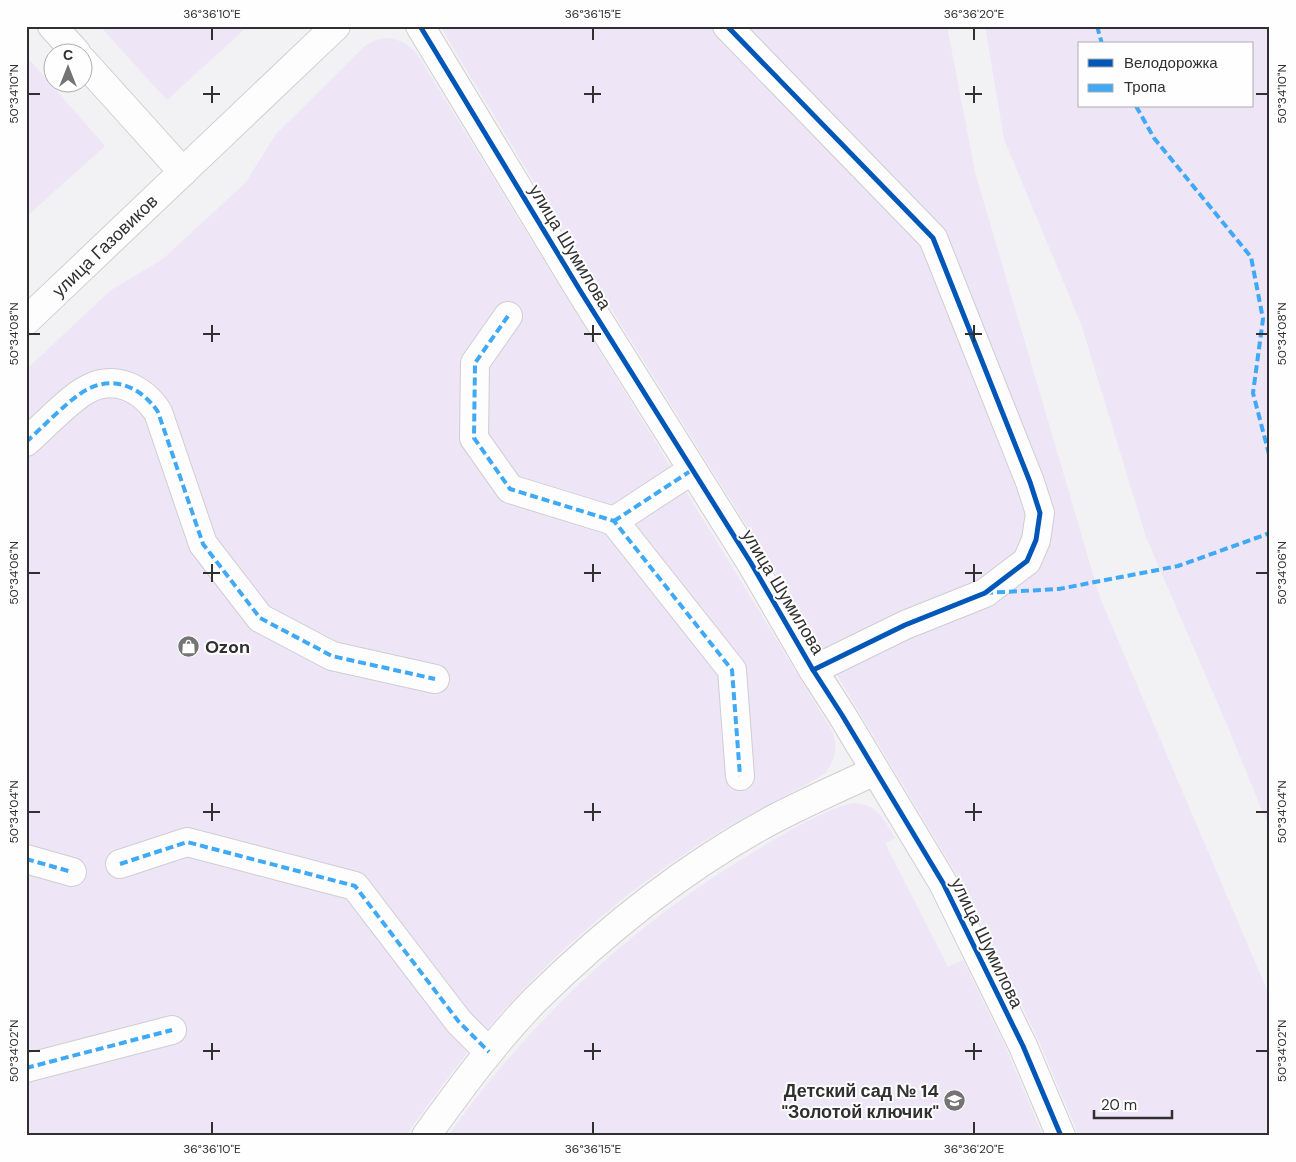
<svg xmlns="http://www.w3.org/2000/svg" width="1296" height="1162" viewBox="0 0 1296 1162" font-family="'DM Sans',sans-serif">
	<rect width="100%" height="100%" fill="#f2f1f3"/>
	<g fill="#eee5f7" fill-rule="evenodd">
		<path d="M100,26H248L167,100Z"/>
		<path d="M440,26H947L975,172L1100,598L1270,997V1136H1079L1038,1039L957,875L765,555L595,283Z"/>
		<path d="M985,26H1270V830L1230,732L1146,537L1081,324L1004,139ZM1080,44H1252V106H1080Z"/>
		<path d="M388,38C401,40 408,44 417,54L736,573L832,731C838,748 836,760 824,774C786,797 746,815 709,838C604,904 512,990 439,1090C428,1105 416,1120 406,1136H26V370L111,290L163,259L246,182L276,134L366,45L376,40Z"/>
		<path d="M26,56L105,146L26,217Z"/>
		<path d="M852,803C878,804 883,818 895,838L885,843L948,967L963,960L1005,1046L1043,1136H448C531,1019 634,923 757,850C787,832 819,812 852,803Z"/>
	</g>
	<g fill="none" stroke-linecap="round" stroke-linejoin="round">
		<defs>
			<g id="minor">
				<path d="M52,26L76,52"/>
				<path d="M420,26L581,292L751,563L813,670L842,715L943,883L1023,1046L1061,1136"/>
				<path d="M727,26L933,238L1030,482L1040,513L1036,540L1027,561L985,593L905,625L813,670"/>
				<path d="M82,60L183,172"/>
				<path d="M508,316L475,363L474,438L510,489L614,521L732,670L740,776"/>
				<path d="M26,321L336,26"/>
				<path d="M26,442C42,428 70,398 88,389C115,375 142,388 158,412L203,544L260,618L332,656L435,679"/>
				<path d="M614,521L692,470"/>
				<path d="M26,859L72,872"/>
				<path d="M120,864L187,842L355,886L459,1022L489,1052"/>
				<path d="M26,1068L172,1030"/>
				<path d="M426,1136C460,1089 494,1042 535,1000C605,931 683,868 770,821C804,803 840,787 875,771"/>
			</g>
		</defs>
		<use href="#minor" stroke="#cfced0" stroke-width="30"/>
		<use href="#minor" stroke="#fdfdfd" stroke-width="28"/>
		<g stroke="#3fa9f5" stroke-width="4" stroke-dasharray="8 4" stroke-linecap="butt">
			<path d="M1097,26L1102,44"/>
			<path d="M1136,106L1154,138L1251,257L1263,319L1253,393L1270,458"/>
			<path d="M508,316L475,363L474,438L510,489L614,521L732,670L740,776"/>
			<path d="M26,442C42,428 70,398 88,389C115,375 142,388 158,412L203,544L260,618L332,656L435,679"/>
			<path d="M614,521L692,470"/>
			<path d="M985,593L1059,589L1178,566L1270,533"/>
			<path d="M26,859L72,872"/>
			<path d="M120,864L187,842L355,886L459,1022L489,1052"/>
			<path d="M26,1068L172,1030"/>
		</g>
		<defs>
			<g id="cycleway">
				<path d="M420,26L581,292L751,563L813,670L842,715L943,883L1023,1046L1061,1136"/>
				<path d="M727,26L933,238L1030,482L1040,513L1036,540L1027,561L985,593L905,625L813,670"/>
			</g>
		</defs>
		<use href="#cycleway" stroke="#fefeff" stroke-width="8"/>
		<use href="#cycleway" stroke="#0057b8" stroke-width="5"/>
	</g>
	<path fill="none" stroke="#303031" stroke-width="2" d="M212,28V40M593,28V40M974,28V40M212,86V103M593,86V103M974,86V103M28,94H40M203,94H220M584,94H601M965,94H982M1256,94H1268M212,325V342M593,325V342M974,325V342M28,334H40M203,334H220M584,334H601M965,334H982M1256,334H1268M212,564V582M593,564V582M974,564V582M28,573H40M203,573H220M584,573H601M965,573H982M1256,573H1268M212,803V821M593,803V821M974,803V821M28,812H40M203,812H220M584,812H601M965,812H982M1256,812H1268M212,1043V1060M593,1043V1060M974,1043V1060M28,1051H40M203,1051H220M584,1051H601M965,1051H982M1256,1051H1268M212,1122V1134M593,1122V1134M974,1122V1134"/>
	<defs>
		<symbol id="shop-disc" viewBox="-11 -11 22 22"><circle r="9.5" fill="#747475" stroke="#fefeff"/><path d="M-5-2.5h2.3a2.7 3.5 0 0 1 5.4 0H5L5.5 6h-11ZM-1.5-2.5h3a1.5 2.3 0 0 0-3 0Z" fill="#fff"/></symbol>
		<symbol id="school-disc" viewBox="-11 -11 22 22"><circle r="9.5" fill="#747475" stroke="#fefeff"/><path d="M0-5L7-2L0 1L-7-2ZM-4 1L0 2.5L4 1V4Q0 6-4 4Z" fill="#fff"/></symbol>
	</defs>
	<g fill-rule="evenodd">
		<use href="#shop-disc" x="176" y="634" width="25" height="25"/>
		<use href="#school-disc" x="942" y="1088" width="25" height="25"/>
	</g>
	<g text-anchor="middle" stroke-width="4" stroke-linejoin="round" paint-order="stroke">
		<g font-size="18" fill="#303031" stroke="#fefeff">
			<text transform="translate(105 246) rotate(-44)" y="6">улица Газовиков</text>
			<text transform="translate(570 247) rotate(59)" y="6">улица Шумилова</text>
			<text transform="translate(783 592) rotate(59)" y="6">улица Шумилова</text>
			<text transform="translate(987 943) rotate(64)" y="6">улица Шумилова</text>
		</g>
		<g font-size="18" font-weight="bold" fill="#303031" stroke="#fefeff" text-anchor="start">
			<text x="205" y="653">Ozon</text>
			<text x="939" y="1097" text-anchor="end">Детский сад № 14<tspan x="939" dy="21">"Золотой ключик"</tspan></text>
		</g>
	</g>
	<rect width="1296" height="1162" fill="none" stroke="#fefeff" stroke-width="55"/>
	<rect x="1078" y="42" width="175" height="65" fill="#fefeff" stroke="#acacad"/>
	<rect x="1088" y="59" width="25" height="8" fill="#0057b8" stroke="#acacad"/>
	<text x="1124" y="68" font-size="15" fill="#303031">Велодорожка</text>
	<rect x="1088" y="84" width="25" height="8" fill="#3fa9f5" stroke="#acacad"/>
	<text x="1124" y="92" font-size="15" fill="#303031">Тропа</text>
	<g transform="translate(68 68)"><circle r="24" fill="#fefeff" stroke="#acacad"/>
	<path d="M0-4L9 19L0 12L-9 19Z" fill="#747475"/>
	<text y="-8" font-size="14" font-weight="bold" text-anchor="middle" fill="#303031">С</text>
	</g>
	<path d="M1094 1110v8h78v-8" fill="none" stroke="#303031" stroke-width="2.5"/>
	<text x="1101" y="1110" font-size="15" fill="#303031" stroke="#fefeff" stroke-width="4" paint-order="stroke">20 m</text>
	<rect x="28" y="28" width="1240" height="1106" fill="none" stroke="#303031" stroke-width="2"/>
	<g font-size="12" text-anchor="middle" fill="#303031">
		<text x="212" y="18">36°36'10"E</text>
		<text x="593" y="18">36°36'15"E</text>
		<text x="974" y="18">36°36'20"E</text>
		<text transform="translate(14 94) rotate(-90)" y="4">50°34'10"N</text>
		<text transform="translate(1282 94) rotate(-90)" y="4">50°34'10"N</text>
		<text transform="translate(14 334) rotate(-90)" y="4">50°34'08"N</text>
		<text transform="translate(1282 334) rotate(-90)" y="4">50°34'08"N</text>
		<text transform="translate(14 573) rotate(-90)" y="4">50°34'06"N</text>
		<text transform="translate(1282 573) rotate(-90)" y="4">50°34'06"N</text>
		<text transform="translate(14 812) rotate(-90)" y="4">50°34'04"N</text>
		<text transform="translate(1282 812) rotate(-90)" y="4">50°34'04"N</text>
		<text transform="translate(14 1051) rotate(-90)" y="4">50°34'02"N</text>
		<text transform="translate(1282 1051) rotate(-90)" y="4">50°34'02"N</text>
		<text x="212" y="1153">36°36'10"E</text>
		<text x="593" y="1153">36°36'15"E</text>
		<text x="974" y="1153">36°36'20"E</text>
	</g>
</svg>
